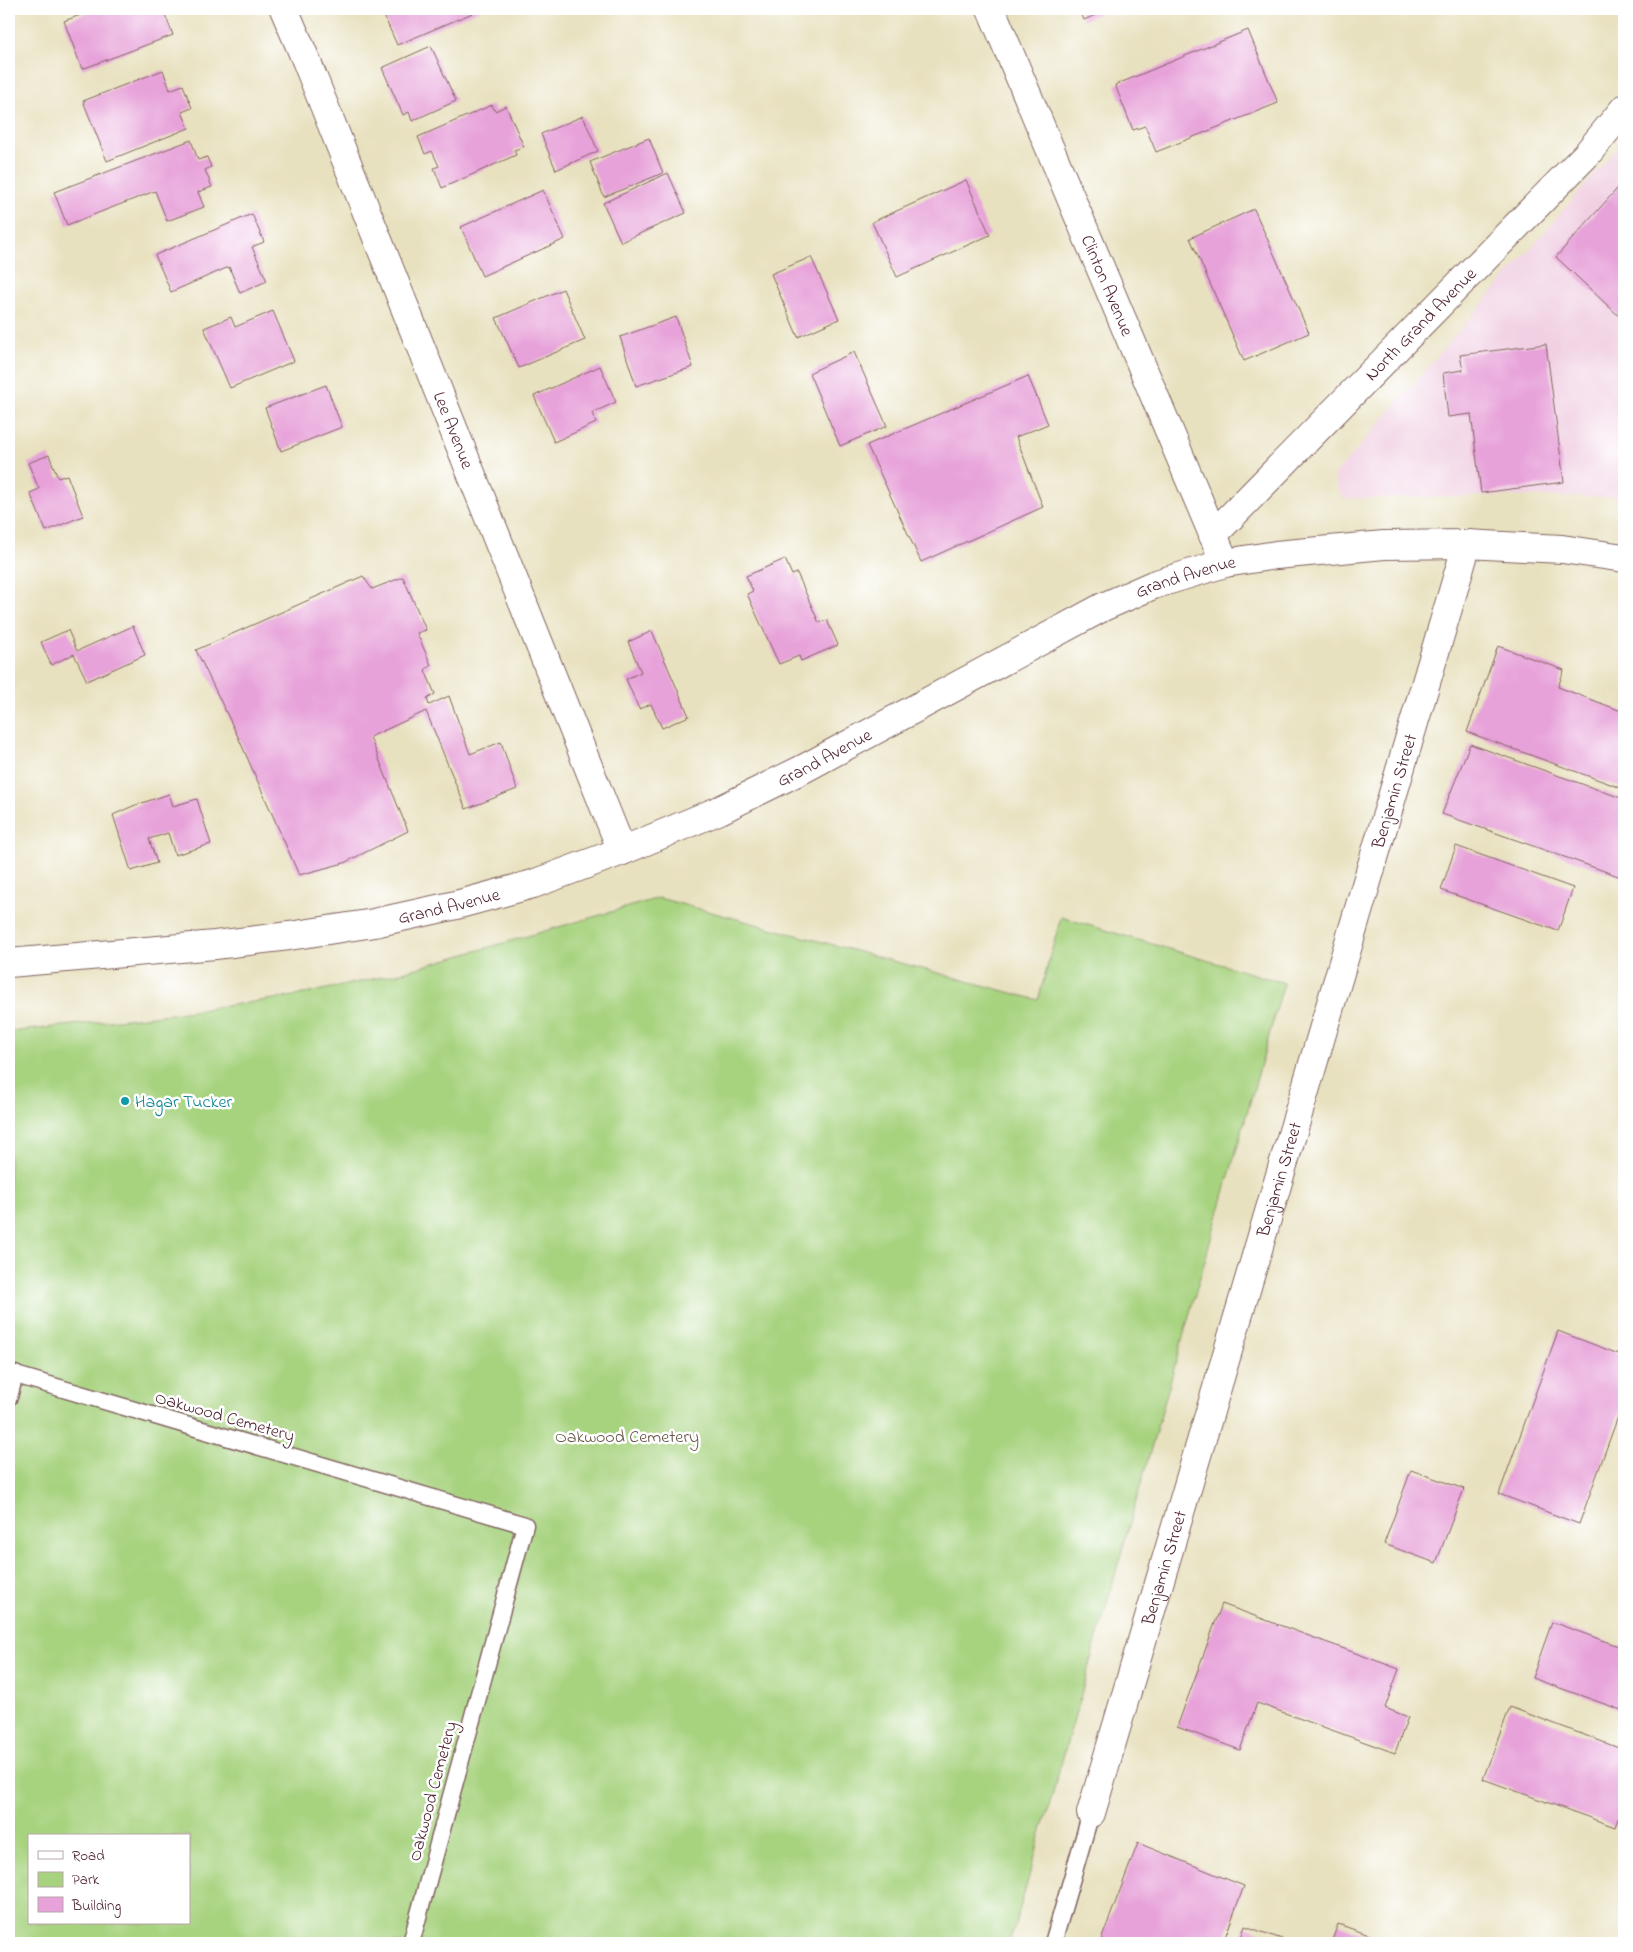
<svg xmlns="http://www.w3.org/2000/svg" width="1633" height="1952" viewBox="0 0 1633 1952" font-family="'Indie Flower',sans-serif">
	<rect width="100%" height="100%" fill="#fff"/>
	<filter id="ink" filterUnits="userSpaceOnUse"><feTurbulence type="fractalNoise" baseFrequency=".02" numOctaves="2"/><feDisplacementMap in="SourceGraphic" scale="10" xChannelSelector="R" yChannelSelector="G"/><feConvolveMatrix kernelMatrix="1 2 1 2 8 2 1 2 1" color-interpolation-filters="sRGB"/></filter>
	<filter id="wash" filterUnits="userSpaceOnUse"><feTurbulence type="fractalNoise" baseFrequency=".0096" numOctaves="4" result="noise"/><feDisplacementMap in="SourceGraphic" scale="20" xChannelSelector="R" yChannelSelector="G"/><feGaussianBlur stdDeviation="1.12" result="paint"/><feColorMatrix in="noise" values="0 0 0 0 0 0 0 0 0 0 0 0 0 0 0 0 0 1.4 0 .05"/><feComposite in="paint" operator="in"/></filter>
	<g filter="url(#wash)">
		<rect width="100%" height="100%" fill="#e8e1bf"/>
		<path fill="#f1d0e3" d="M1624,140V500L1617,497L1475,496L1342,499L1334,476Z"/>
		<path fill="#a7d37f" stroke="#787955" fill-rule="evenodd" d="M659,898L1038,1000L1061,917L1284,983L1010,1943H9V1032L171,1014L294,996L396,974ZM29,1836H189V1923H29Z"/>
		<g id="blocks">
			<g fill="#e7a2d9">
				<path d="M97,9H163L173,35L82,69L64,21Z"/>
				<path d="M381,9H482L397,45Z"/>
				<path d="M1079,9H1109L1084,20Z"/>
				<path d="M1248,30L1278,103L1156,152L1145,126L1133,130L1115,85Z"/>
				<path d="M431,46L456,101L412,121L409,112L403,115L382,68Z"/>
				<path d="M163,70L170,90L183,85L192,108L182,112L189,128L107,161L83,101Z"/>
				<path d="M492,105L495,111L506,106L524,147L514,150L516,155L442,188L434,168L439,166L432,151L425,154L418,137Z"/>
				<path d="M583,116L598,151L556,170L541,134Z"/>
				<path d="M649,138L663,173L604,197L590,162Z"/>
				<path d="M191,140L198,160L207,157L211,167L205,170L212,187L198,192L204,207L167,221L155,191L67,225L54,192Z"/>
				<path d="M668,173L686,213L621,242L603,203Z"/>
				<path d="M966,180L990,235L897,277L872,222Z"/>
				<path d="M1624,181V314L1621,318L1556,257Z"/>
				<path d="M543,190L565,239L482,276L461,227Z"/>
				<path d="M1254,209L1309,333L1244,361L1190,238Z"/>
				<path d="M252,214L264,242L252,247L267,281L240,293L229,267L171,292L155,255Z"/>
				<path d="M811,257L839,319L798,337L771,274Z"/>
				<path d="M563,289L585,340L519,368L496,318Z"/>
				<path d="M273,311L294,361L230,388L204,328L231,317L235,327Z"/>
				<path d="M676,317L693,367L636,386L620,337Z"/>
				<path d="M1546,344L1564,482L1481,493L1471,414L1448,417L1443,373L1463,370L1460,355Z"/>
				<path d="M854,352L887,426L840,446L809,373Z"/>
				<path d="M600,366L616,402L592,413L596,423L554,442L534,396Z"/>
				<path d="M1028,376L1048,424L1016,437L1043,507L921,562L867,445Z"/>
				<path d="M326,385L342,427L281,451L265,408Z"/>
				<path d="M49,455L58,478L67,475L83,516L46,531L30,493L39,489L28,463Z"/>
				<path d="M785,559L792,575L797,573L819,623L827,620L838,645L801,661L799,656L779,664L747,594L753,591L746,576Z"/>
				<path d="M363,576L372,589L403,577L426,630L417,633L431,665L425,670L435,694L427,699L429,705L449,696L470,754L501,742L517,789L466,809L426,711L370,737L408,831L344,863L299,875L239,739L196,650Z"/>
				<path d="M133,626L145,655L87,681L74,654L51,665L41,642L68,630L77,651Z"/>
				<path d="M652,631L689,716L662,728L651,704L639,709L626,679L641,672L628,642Z"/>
				<path d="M1498,646L1564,670L1558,687L1624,712V789L1467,732Z"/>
				<path d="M1470,744L1624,799V878L1442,814Z"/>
				<path d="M169,794L173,806L197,799L211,844L175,855L168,833L149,839L157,863L131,871L113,815L133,806Z"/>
				<path d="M1456,846L1573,888L1558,931L1441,890Z"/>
				<path d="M1558,1331L1624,1356V1400L1579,1524L1499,1494Z"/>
				<path d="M1411,1470L1464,1489L1436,1563L1384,1544Z"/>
				<path d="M1222,1604L1399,1669L1385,1708L1408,1717L1395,1753L1257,1703L1240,1750L1177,1727Z"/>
				<path d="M1552,1622L1624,1648V1711L1532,1678Z"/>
				<path d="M1510,1707L1624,1750V1802L1615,1827L1483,1779Z"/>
				<path d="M1138,1843L1244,1886L1223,1943H1100Z"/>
				<path d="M1338,1924L1392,1943H1331Z"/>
				<path d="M1245,1926L1293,1943H1239Z"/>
			</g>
		</g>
	</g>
	<g filter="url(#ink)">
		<use href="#blocks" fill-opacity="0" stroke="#81635f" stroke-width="1"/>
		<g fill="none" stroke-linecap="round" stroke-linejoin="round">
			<defs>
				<g id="service">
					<path d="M9,1373L525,1525L411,1943"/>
					<path d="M9,1397L15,1374"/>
					<path d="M1053,1943L1091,1813"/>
				</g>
				<g id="minor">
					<path id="s1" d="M284,9L306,60L622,851"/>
					<path id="s2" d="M991,9L1225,563"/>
					<path id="s3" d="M1213,535L1587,154L1624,109"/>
					<path id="s4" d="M9,963L215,945L289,936L374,923L456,905L533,884L622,851L720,810L805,768L1103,607L1153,585L1225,563L1276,555L1384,545L1467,544L1562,549L1624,558"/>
					<path id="s5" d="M1091,1813L1467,544"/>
				</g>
			</defs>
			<use href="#service" stroke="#81635f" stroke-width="19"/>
			<use href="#minor" stroke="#81635f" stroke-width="30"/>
			<use href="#service" stroke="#fff" stroke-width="16"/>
			<use href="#minor" stroke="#fff" stroke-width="28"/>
		</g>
	</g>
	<circle fill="#0f9aa8" stroke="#fff" stroke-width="2" cx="125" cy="1101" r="5"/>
	<g text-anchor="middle" stroke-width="5" stroke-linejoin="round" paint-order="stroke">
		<g font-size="18" fill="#4a1f2b" stroke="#fff">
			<text dy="6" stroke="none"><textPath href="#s2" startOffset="300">Clinton Avenue</textPath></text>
			<text dy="6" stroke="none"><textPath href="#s3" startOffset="296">North Grand Avenue</textPath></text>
			<text dy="6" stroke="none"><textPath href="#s1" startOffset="454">Lee Avenue</textPath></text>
			<text dy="6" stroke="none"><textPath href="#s4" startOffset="1254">Grand Avenue</textPath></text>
			<text dy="6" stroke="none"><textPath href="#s4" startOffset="849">Grand Avenue</textPath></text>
			<text dy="6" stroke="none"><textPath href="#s5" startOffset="1066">Benjamin Street</textPath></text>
			<text dy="6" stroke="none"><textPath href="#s4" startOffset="444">Grand Avenue</textPath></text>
			<text dy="6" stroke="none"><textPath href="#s5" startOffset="661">Benjamin Street</textPath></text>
			<text transform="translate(225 1416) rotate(16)" y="6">Oakwood Cemetery</text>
			<text dy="6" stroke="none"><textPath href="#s5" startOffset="256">Benjamin Street</textPath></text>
			<text transform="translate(432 1791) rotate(-75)" y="6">Oakwood Cemetery</text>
		</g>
		<g font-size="18" fill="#0d838f" stroke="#fff" text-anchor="start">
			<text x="135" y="1107">Hagar Tucker</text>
		</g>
		<g font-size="18" fill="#654" stroke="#fff">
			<text x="627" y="1442">Oakwood Cemetery</text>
		</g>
	</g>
	<rect width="1633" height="1952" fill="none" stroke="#fff" stroke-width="30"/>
	<rect x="28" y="1834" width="162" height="90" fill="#ffffff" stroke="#b7a5aa"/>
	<rect x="38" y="1851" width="25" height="8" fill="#ffffff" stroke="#b7a5aa"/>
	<text x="72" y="1860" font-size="15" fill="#4a1f2b">Road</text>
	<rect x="38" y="1872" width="25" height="15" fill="#a7d37f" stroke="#b7a5aa"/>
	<text x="72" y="1884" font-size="15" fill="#4a1f2b">Park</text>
	<rect x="38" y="1897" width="25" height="15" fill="#e7a2d9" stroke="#b7a5aa"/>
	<text x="72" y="1910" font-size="15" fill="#4a1f2b">Building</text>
</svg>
